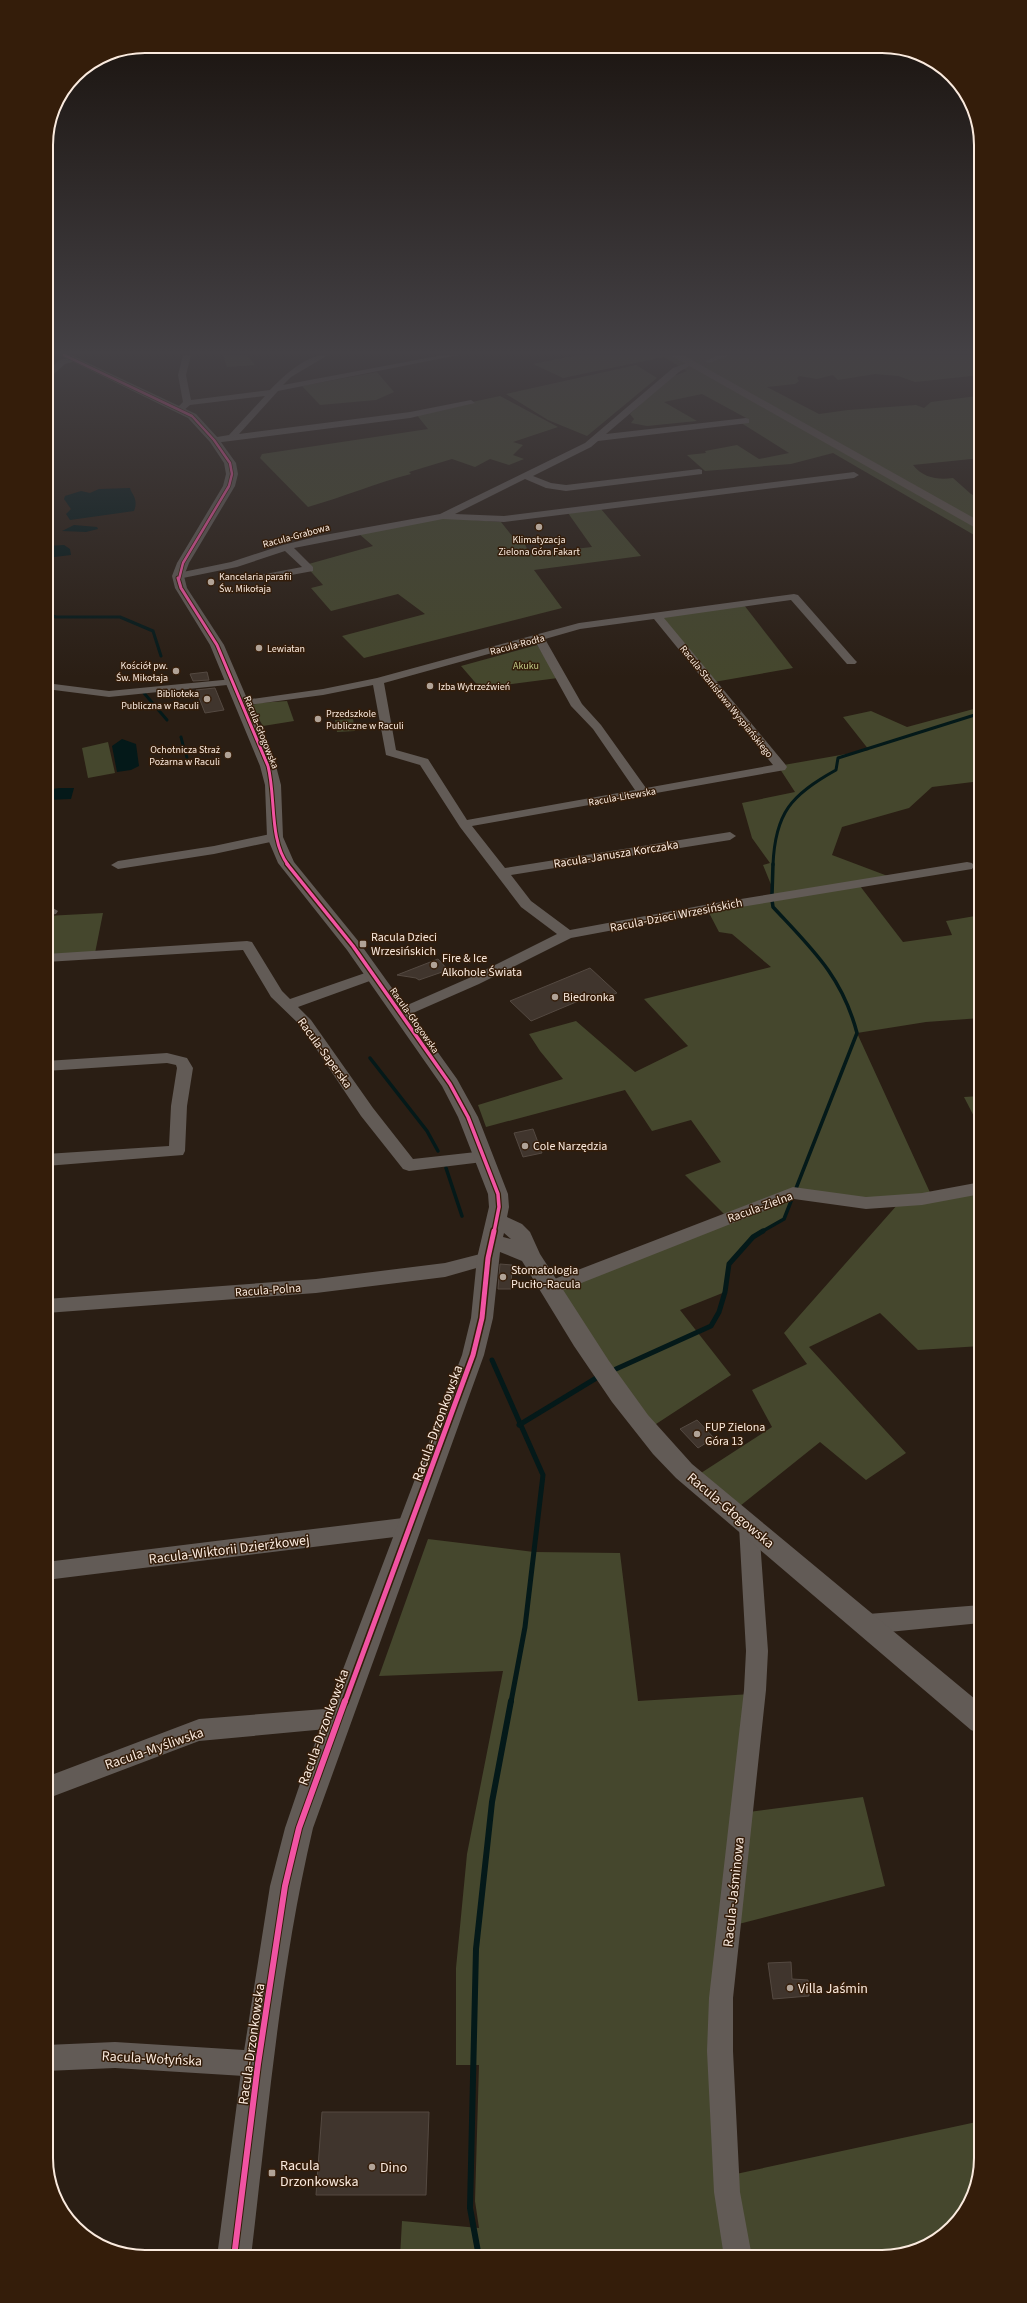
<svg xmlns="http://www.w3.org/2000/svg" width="1027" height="2303" viewBox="0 0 1027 2303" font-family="'Source Sans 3',sans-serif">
	<rect width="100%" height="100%" fill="#2a1e14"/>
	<g fill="#45472d">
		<path d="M223,355H247L255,365L227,367Z"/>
		<path d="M578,355H981V375L915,382L898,376L875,374L838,380L833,375L817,379L799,376L797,378L799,381L795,384L767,387L819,414L848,410L916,405L924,408L931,402L977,396L980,394L978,389H981V458L913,465C923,478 938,480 953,478L971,494L981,499V539L833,453L791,464L705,471L687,455L706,453L705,451L737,445L759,459L789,453L738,421L748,419L702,394L664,402L697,421L647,426L631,423L634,419L630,414L671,377L687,371L664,357L563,378L533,364Z"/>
		<path d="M636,365L657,378L587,436L548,420L506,394Z"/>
		<path d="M377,372L394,392L376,400L320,405L302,386Z"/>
		<path d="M500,396L558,427L513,442L523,445L513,455L524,459L509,465L490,459L475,467L452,459L409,472L411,474C376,483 343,497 308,507L260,458L262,454L428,429L416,414Z"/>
		<path d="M601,509L641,556L534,570L562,608L364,658L342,636L425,614L398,594L331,611L311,588L323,585L305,565L373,546L358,533L444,518L501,522L517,542L523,541L530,554L592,547L568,513Z"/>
		<path d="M744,605L793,668L714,682L664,621L663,616Z"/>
		<path d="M537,645L558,678L480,688L461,666Z"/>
		<path d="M287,701L294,721L263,726L251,706L258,703Z"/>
		<path d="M981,707V781L932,787L909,808L842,827L832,855L893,878L860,886L903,942L952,935L946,921L981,915V1018L926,1022L857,1033L933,1199L981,1191V1346L918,1350L880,1313L809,1347L906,1453L866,1480L820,1442L740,1506L701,1473L772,1427L752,1390L807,1364L784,1333L898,1204L795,1194L784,1219L753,1237L729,1264L725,1292L680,1310L731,1375L653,1426L624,1390L561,1289L732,1222L685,1175L721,1162L691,1120L652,1131L625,1090L486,1127L478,1105L563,1079L540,1051L529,1034L576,1021L635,1072L688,1046L644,999L771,967L732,934L719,932L707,909L772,898V887L763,865L770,863L752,838L742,803L795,792L778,766L869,750L843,717L871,711L907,727Z"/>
		<path d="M353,719L355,731L337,732L335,720Z"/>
		<path d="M108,742L115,773L88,778L82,748Z"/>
		<path d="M103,913L95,953L46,956V916Z"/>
		<path d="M981,1096V1130L964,1097Z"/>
		<path d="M428,1539L534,1552L620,1553L638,1701L751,1694L741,1813L863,1797L885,1886L727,1927L722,2177L981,2121V2158L964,2213L942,2236L914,2252L882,2257H400L402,2221L479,2228L475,2201L479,2065H456V1968L467,1854L503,1671L379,1676Z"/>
	</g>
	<g fill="#041919">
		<path d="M130,488C131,494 139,498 134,511L70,520L66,514L71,509L64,499L65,496L81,491L90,493L99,489Z"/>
		<path d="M74,525L97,527L98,529L86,532L62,531Z"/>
		<path d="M64,545L70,549L71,555L46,558V546Z"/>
		<path d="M122,739L136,744L139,766L131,770L117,772L112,746Z"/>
		<path d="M59,788H74L71,799L46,800V790Z"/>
	</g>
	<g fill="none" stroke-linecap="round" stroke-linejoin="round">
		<g stroke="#041919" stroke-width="3">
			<path d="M46,614L56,617H120L153,631L161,656"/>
			<path d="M144,693L167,720"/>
			<path d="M181,737L183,745"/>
			<path d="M185,750L187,758"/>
			<path d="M773,865C775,813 791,795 836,770L838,758L981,713"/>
		</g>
		<g stroke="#041919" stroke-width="3.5">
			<path d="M772,895L773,864"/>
			<path d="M370,1058L427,1131L438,1151"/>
			<path d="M446,1168L462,1216"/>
			<path d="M761,1232L784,1219L857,1033C842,976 812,949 773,907L772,900"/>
		</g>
		<g stroke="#041919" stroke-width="5">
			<path d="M492,1360L543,1475L525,1627L511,1702"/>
			<path d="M616,1369L711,1326L719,1312L725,1292L729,1264L753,1237L763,1231"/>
			<path d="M519,1425L598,1377"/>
		</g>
		<path stroke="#041919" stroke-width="6" d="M479,2257L470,2208L476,1949L492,1802L511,1701"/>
	</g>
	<g fill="#40352d" stroke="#544941">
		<path d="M207,672L209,680L193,681L190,674Z"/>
		<path d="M215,688L224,710L205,713L196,690Z"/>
		<path d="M438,959L448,970L419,980L416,978L397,975Z"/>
		<path d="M590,968L617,993L601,999L595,994L531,1021L510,1001Z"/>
		<path d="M533,1129L542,1153L523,1157L514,1133Z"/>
		<path d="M500,1264L512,1265L511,1289H498Z"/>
		<path d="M697,1420L714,1438L698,1448L680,1429Z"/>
		<path d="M791,1962L792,1979L808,1980L809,1996L773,1999L768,1963Z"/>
		<path d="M322,2112H429L426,2195H316Z"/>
	</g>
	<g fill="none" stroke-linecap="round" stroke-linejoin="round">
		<path stroke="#493d32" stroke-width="9" stroke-dasharray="9 4.5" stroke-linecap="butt" d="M687,365L709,361"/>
		<g fill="#625b56" fill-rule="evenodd">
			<path d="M183,355H191L186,375L191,400L270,390C283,376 308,353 328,355L291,377L283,385L443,355H458L278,391L239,434L410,412L471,400L475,403L410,418L214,443L211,442V438L229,435L265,396L190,405L183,411H177L176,409L183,402L178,375Z"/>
			<path d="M719,355H730L709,363L705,361Z"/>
			<path d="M73,357H76V361L65,364L46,381V374L59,360Z"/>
			<path d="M687,363L691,365L679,372L606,434L746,418L749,419V423L598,441L591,447L533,476L551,483L566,485L699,469L702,470V474L566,491L546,488L525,479L455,514L504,516L854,472L859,475L854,478L504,522L443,519L294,548L313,567V571L264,580L259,577L260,575L302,567L285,551L237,567L178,579L173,576L178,573L231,562L283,545L319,536L440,514L585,443L673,368Z"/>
			<path d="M794,594L798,595L855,660L857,662L855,664H847L791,600L664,618L785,764L787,767L785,770L472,826L505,868L730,832L736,836L730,840L511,875L531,901L570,930L710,904L967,862L972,863L974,866L972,869L710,912L571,938L479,984L406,1016H396L394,1013L396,1010L469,978L557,934L521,907L460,827L420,765L386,755L373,685L323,695L241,706L237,705L235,703L237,701L323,689L377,678L579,623ZM654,619L773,765L646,788L601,725L582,704L545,639L580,629ZM535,641L571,706L593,729L635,790L467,820L428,759L396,750L384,683Z"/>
			<path d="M233,679L239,682L237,684L109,697L46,689V683L109,691Z"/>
			<path d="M275,833L281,837L280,840L214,854L118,869L111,865L118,861L214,846Z"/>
			<path d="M51,907L58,911L56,914L46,916V908Z"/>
			<path d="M247,941L252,942L282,991L290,999L368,972H378L380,975L378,978L298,1007L311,1020L373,1108L413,1159L485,1151L491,1153L493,1157L491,1161L409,1171L403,1169L361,1116L301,1026L271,997L243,950L46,962V954Z"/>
			<path d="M167,1053L187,1058L193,1068L187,1106L185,1151L183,1155L46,1166V1154L169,1146L171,1106L177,1068L176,1065L167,1063L46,1071V1061Z"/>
			<path d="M981,1182V1194L922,1205L866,1209L794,1199L556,1293L550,1295L544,1293L541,1288L544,1283L793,1187L866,1197L922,1193Z"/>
			<path d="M488,1252L494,1253L497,1258L494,1263L445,1277L316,1293L46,1313V1299L316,1279L445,1263Z"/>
			<path d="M411,1517L418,1520L421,1526L418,1532L411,1535L46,1580V1562Z"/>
			<path d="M749,1517L756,1520L759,1526L768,1651L766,1690L733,1998V2051L740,2192L752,2257H724L714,2192L707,2051L709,1998L744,1690L746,1651L739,1526L742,1520Z"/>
			<path d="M981,1605V1623L868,1634L861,1631L858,1624L861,1617L868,1614Z"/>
			<path d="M337,1708L345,1711L348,1718L345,1725L337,1728L199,1741L46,1799V1777L199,1719Z"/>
			<path d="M115,2042L258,2051L267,2055L271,2064L267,2073L258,2077L115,2068L46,2071V2045Z"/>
		</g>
		<path fill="#625b56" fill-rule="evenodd" d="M59,355H71L196,414L218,438L236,463L238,474L235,486L189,563L184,576L187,588L224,645L276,766L281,785L283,837L294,862L359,942L457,1079L478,1117L508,1194L509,1207L507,1217L522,1224L530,1232L540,1254L609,1361L648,1415L692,1464L981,1704V1734L971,1730L676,1478L653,1454L612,1402L574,1346L522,1261L500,1252L493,1318L484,1355L313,1828C280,1968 268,2114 251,2257H217L242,2064L270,1886L285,1828L303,1775L462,1355L471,1318L477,1258L489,1207L488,1194L458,1117L442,1086L347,950L278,863L267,837L265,785L260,766L210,645L175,588L172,576L177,563L223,486L226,474L224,463L210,442L188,418ZM504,1233L511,1239L503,1237Z"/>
		<path fill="#615750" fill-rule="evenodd" d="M670,355H683L981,522V531Z"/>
		<defs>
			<path id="cycleway-far4" d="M64,355L192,416L214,440L230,463L232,474L229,486L183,563L179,579"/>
			<path id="cycleway-far3" d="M178,578L181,588L217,645L268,766C276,797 269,840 288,865"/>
			<path id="cycleway-far2" d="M287,864L353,946L450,1084L468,1117L498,1194L499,1207L494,1232"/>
			<path id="cycleway-far1" d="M345,1702L473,1355L482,1318L488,1258L494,1231"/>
			<path id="cycleway" d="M234,2257L258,2064L285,1886L299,1828L345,1701"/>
		</defs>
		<use href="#cycleway-far4" stroke="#341d0a" stroke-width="4"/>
		<use href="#cycleway-far3" stroke="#341d0a" stroke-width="5"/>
		<use href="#cycleway-far2" stroke="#341d0a" stroke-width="6"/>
		<use href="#cycleway-far1" stroke="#341d0a" stroke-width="8"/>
		<use href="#cycleway" stroke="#341d0a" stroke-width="8"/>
		<use href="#cycleway-far4" stroke="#f153a3" stroke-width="2.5"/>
		<use href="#cycleway-far3" stroke="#f153a3" stroke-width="3"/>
		<use href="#cycleway-far2" stroke="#f153a3" stroke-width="3.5"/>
		<use href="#cycleway-far1" stroke="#f153a3" stroke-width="5"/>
		<use href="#cycleway" stroke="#f153a3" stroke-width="6"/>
	</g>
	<linearGradient id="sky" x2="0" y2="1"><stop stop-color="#17100b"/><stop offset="0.52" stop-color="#444145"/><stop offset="1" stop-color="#444145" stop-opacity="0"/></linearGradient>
	<rect width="1027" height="677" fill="url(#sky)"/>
	<g fill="#b1a397" stroke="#341d0a" stroke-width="1.5">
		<circle cx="539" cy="527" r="4"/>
		<circle cx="211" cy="582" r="4"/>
		<circle cx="259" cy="648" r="4"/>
		<circle cx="176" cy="671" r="4"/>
		<circle cx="430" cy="686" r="4"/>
		<circle cx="207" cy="699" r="4"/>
		<circle cx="318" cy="719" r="4"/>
		<circle cx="228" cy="755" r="4"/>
		<rect x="359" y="940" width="8" height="8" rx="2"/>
		<circle cx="434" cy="965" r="4"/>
		<circle cx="555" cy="997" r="4"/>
		<circle cx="525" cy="1146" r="4"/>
		<circle cx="503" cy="1277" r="4"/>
		<circle cx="697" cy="1434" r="4"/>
		<circle cx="790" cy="1988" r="4"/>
		<circle cx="372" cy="2167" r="4"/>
		<rect x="268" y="2169" width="8" height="8" rx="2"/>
	</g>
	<g text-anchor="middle" stroke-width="3" stroke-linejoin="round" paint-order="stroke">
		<g font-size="10" fill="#faeade" stroke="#341d0a">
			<text transform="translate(296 535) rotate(-15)" y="4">Racula-Grabowa</text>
			<text transform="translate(517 644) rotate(-15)" y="4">Racula-Rodła</text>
			<text transform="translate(727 701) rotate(51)" y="4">Racula-Stanisława Wyspiańskiego</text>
			<text transform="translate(262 732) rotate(68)" y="4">Racula-Głogowska</text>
			<text transform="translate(622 796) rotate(-10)" y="4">Racula-Litewska</text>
			<text transform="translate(415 1020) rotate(55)" y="4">Racula-Głogowska</text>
		</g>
		<g font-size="10" fill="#faeade" stroke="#341d0a" text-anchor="start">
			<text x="539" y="543" text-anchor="middle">Klimatyzacja<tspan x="539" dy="12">Zielona Góra Fakart</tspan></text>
			<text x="219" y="580">Kancelaria parafii<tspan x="219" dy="12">Św. Mikołaja</tspan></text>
			<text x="267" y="652">Lewiatan</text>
			<text x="168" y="669" text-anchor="end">Kościół pw.<tspan x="168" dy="12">Św. Mikołaja</tspan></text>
			<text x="438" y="690">Izba Wytrzeźwień</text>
			<text x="199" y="697" text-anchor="end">Biblioteka<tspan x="199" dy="12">Publiczna w Raculi</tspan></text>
			<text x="326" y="717">Przedszkole<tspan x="326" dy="12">Publiczne w Raculi</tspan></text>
			<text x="220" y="753" text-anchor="end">Ochotnicza Straż<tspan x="220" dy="12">Pożarna w Raculi</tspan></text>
		</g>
		<g font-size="10" fill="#c1cc87" stroke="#341d0a">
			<text x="526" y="669">Akuku</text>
		</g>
		<g font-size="12" fill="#faeade" stroke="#341d0a">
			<text transform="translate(616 854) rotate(-9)" y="4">Racula-Janusza Korczaka</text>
			<text transform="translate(676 915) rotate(-11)" y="4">Racula-Dzieci Wrzesińskich</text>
			<text transform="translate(325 1053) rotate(54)" y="4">Racula-Saperska</text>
			<text transform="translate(760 1207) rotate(-20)" y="4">Racula-Zielna</text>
			<text transform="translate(268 1290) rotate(-4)" y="4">Racula-Polna</text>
		</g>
		<g font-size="12" fill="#faeade" stroke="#341d0a" text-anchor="start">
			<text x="371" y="941">Racula Dzieci<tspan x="371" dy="14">Wrzesińskich</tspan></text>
			<text x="442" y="962">Fire &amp; Ice<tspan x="442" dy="14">Alkohole Świata</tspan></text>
			<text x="563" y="1001">Biedronka</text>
			<text x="533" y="1150">Cole Narzędzia</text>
			<text x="511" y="1274">Stomatologia<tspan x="511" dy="14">Puciło-Racula</tspan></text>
			<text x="705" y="1431">FUP Zielona<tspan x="705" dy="14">Góra 13</tspan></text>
		</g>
		<g font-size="14" fill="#faeade" stroke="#341d0a">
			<text transform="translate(437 1423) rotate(-70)" y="5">Racula-Drzonkowska</text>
			<text transform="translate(731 1510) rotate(40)" y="5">Racula-Głogowska</text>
			<text transform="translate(229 1549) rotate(-7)" y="5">Racula-Wiktorii Dzierżkowej</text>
			<text transform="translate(323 1727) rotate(-70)" y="5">Racula-Drzonkowska</text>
			<text transform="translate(154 1748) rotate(-19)" y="5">Racula-Myśliwska</text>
			<text transform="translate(733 1892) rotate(-84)" y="5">Racula-Jaśminowa</text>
			<text transform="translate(251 2044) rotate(-82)" y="5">Racula-Drzonkowska</text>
			<text transform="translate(152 2058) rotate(3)" y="5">Racula-Wołyńska</text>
		</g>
		<g font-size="14" fill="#faeade" stroke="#341d0a" text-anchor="start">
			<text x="798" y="1993">Villa Jaśmin</text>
			<text x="280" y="2170">Racula<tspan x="280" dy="16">Drzonkowska</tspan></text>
			<text x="380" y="2172">Dino</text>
		</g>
	</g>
	<path d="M0 0H1027V2303H0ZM145 53H882A92 92 0 0 1 974 145V2158A92 92 0 0 1 882 2250H145A92 92 0 0 1 53 2158V145A92 92 0 0 1 145 53Z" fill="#341d0a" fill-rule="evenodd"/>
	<path fill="none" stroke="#faeade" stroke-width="2" d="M145 53H882A92 92 0 0 1 974 145V2158A92 92 0 0 1 882 2250H145A92 92 0 0 1 53 2158V145A92 92 0 0 1 145 53Z"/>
</svg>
